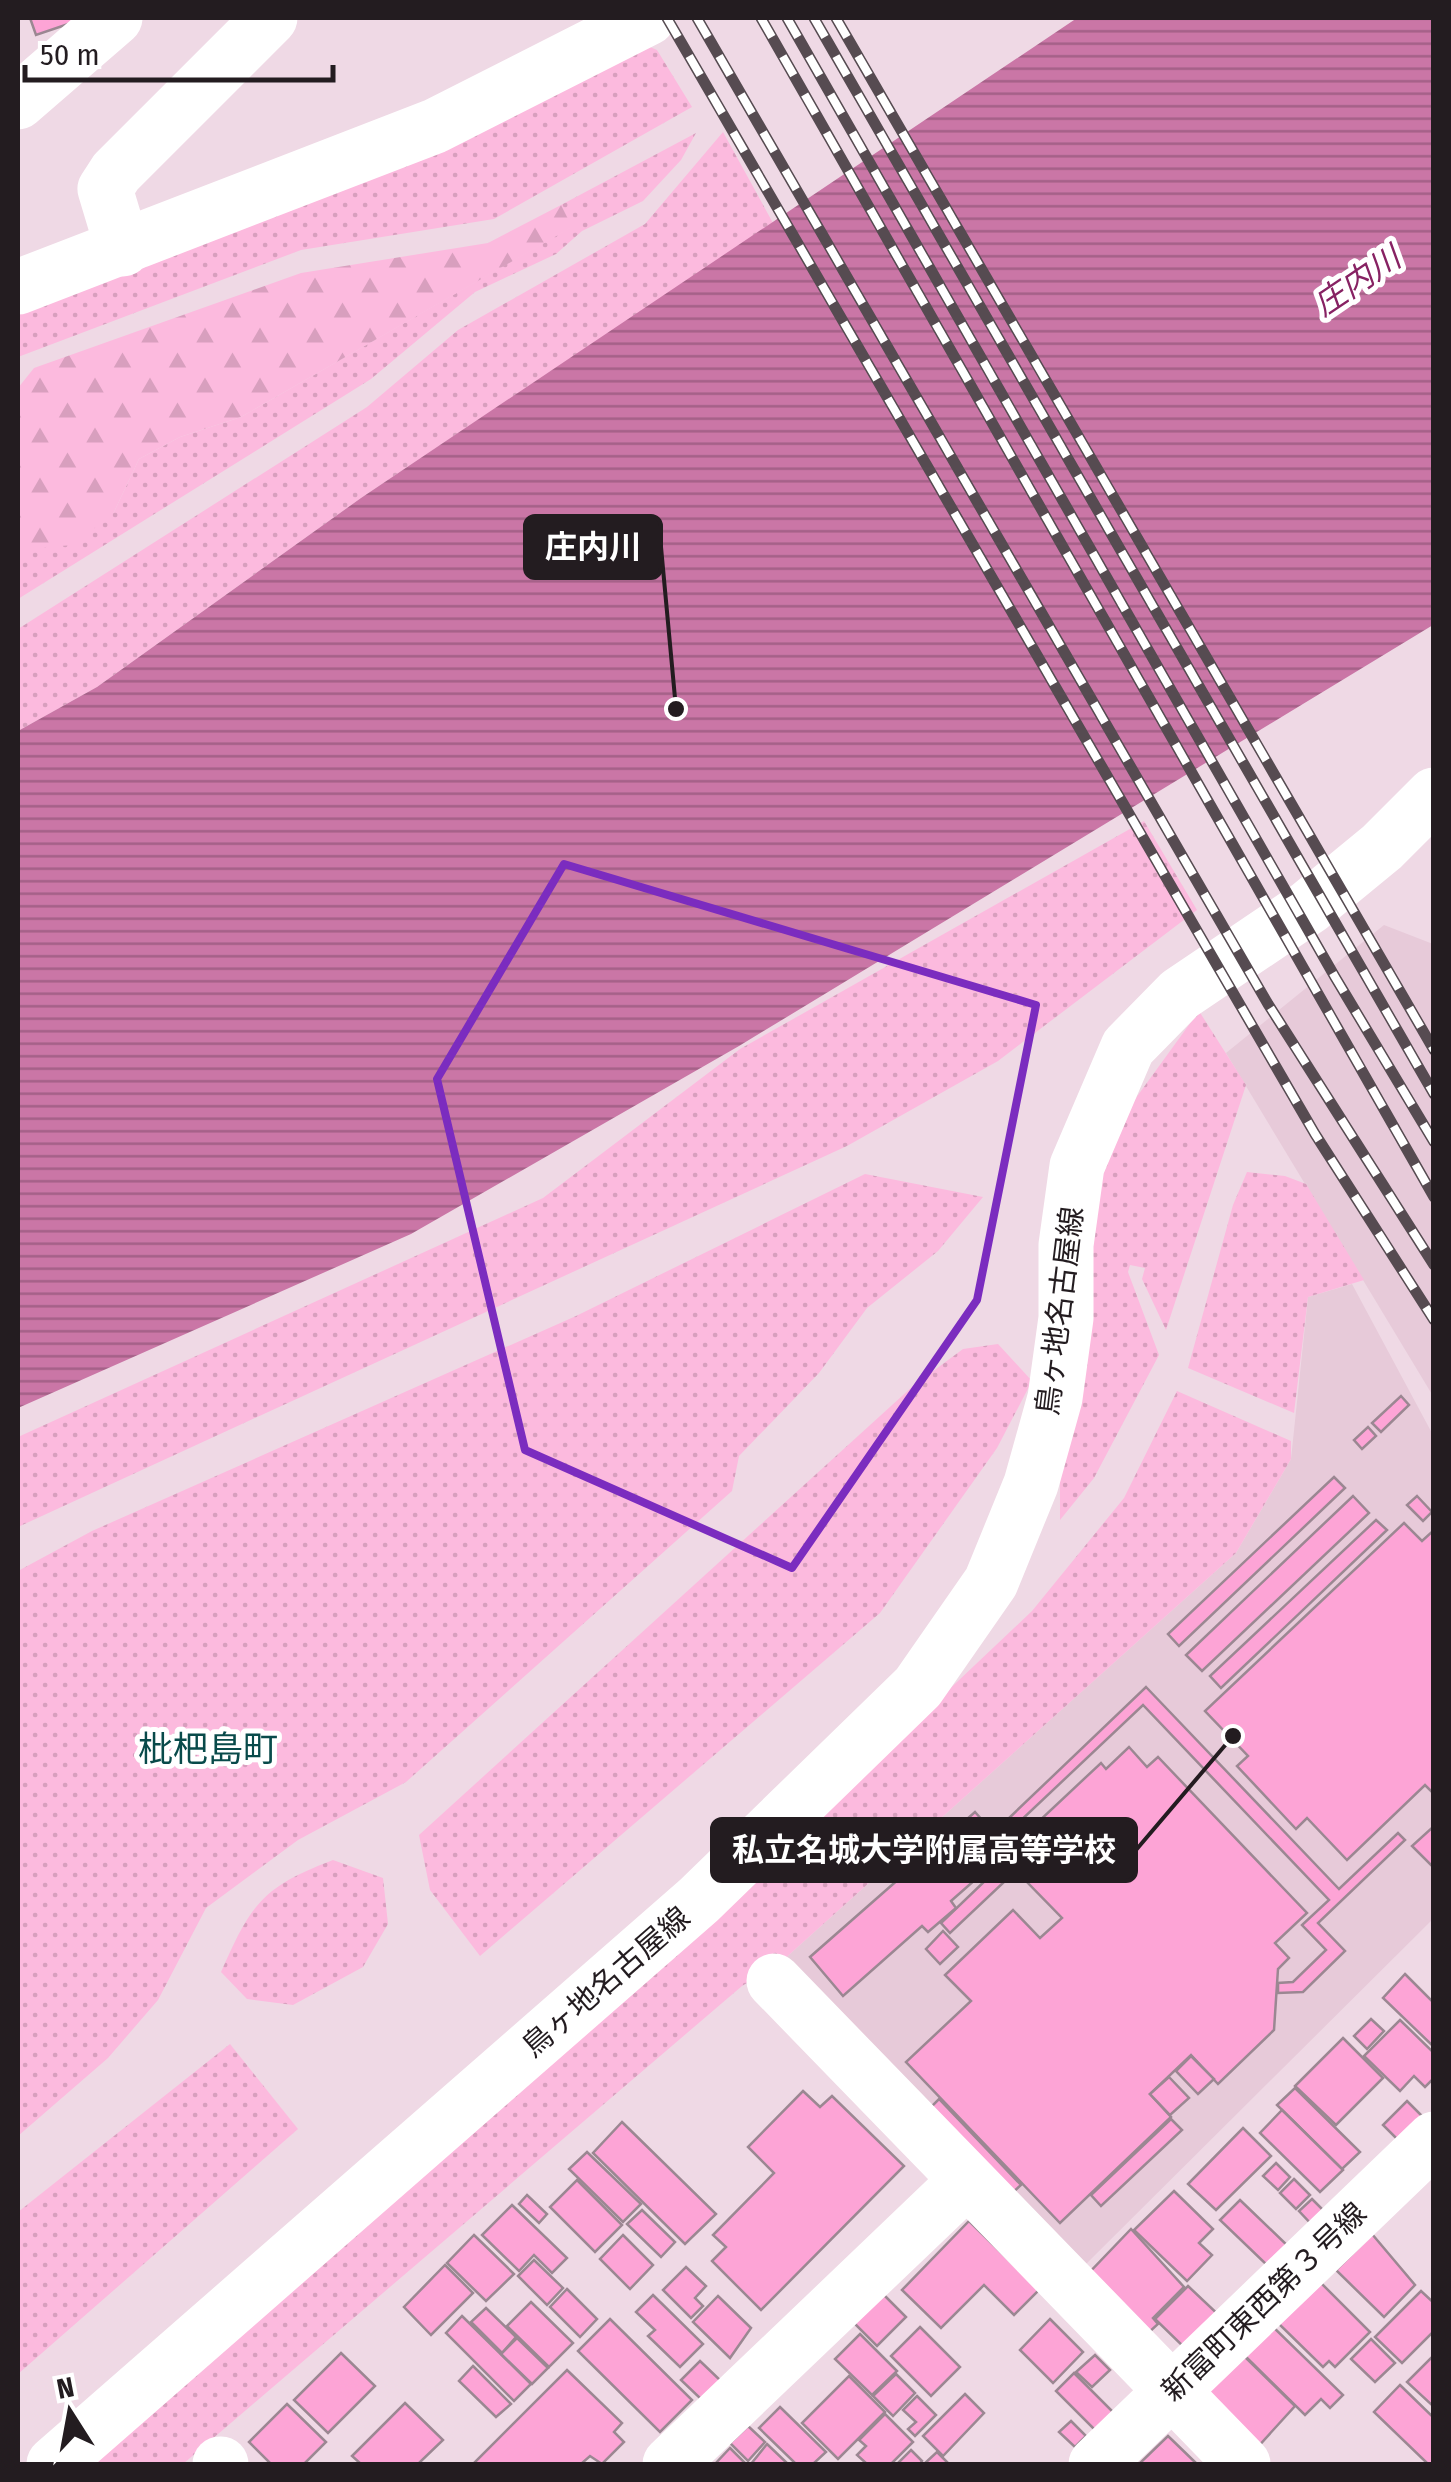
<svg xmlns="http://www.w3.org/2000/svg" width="1451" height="2482" viewBox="0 0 1451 2482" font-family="'Fira Sans Condensed','Noto Sans JP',sans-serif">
	<defs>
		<pattern id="grass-dots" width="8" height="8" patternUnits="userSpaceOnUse" patternTransform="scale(2.5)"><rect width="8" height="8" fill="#fcbade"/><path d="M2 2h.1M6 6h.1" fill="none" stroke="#d89fbe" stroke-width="1.8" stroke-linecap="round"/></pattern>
		<pattern id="forest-firs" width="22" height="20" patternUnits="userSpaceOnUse" patternTransform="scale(2.5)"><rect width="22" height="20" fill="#fcbade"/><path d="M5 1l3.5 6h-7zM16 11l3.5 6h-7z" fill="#d89fbe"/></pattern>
		<pattern id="water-rules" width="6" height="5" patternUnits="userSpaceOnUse" patternTransform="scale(2.5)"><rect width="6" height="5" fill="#ca76a6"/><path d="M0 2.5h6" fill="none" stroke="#a46087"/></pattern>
	</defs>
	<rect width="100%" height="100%" fill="#efd9e5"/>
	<g fill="#e7cad9">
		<path d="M1384,925L1433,944V1396L1226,1053Z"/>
		<path d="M1352,1284L1433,1435V1919L1081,2269L781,1962L1236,1553L1291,1459L1308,1297Z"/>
	</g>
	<g fill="url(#grass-dots)">
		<path d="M643,44L657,50L692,107L494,219L301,250L18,357V305Z"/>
		<path d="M723,132L773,223L361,498L97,687L18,731V629L367,407L458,330L645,224Z"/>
		<path d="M696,133L681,160L643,201L582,231L556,254L475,292L371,379L18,599V549L114,512L139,459L180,437L241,417L571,227L561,205Z"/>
		<path d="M1144,821L1197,910L998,1061L847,1146L18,1527V1437L543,1198L740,1049Z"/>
		<path d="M1199,1011L1246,1085L1166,1330L1142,1279L1145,1268L1130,1265L1128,1272L1159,1355L1094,1478L1060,1520V1476L1099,1184L1133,1102Z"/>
		<path d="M1247,1172L1285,1176L1306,1184L1364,1280L1308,1297L1294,1413L1188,1368L1233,1205Z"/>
		<path d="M865,1174L983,1197L938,1251L867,1308L819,1373L739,1456L732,1491L406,1782L298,1840L206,1908L158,2000L108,2058L18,2136V1571L92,1531L576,1316Z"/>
		<path d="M998,1344L1032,1381L997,1448L880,1613L480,1956L430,1890L419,1835L913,1386L963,1349Z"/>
		<path d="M1177,1391L1291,1441V1459L1236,1553L781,1962L742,1986L183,2464H87L920,1717L1032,1611L1124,1498Z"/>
		<path d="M333,1860L383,1878L388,1924L363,1967L293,2005L247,1999L221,1972C251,1904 262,1887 333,1860Z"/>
		<path d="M230,2044L298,2129L18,2374V2212Z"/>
	</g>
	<path fill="url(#forest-firs)" d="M561,205L572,227L241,417L180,437L139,459L114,512L74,545L18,549V388L34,368L301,273L488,243Z"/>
	<path fill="url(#water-rules)" d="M1077,18H1433V625L739,1046L411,1234L18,1408V731L97,687L361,498Z"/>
	<g fill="#fda4d6" stroke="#9b8792" stroke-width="2.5">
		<path d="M30,18H83V19L36,35Z"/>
		<path d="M1401,1396L1409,1405L1381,1432L1372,1423Z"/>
		<path d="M1368,1427L1376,1436L1362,1449L1354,1440Z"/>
		<path d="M1334,1477L1345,1488L1179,1646L1168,1634Z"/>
		<path d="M1353,1496L1369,1513L1202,1671L1186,1655Z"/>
		<path d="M1417,1496L1432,1512L1423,1521L1407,1505Z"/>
		<path d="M1376,1520L1387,1530L1221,1688L1210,1676Z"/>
		<path d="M1404,1523L1422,1541L1434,1530V1794L1425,1785L1347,1860L1307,1818L1296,1829L1237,1766L1248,1756L1205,1711Z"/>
		<path d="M1146,1687L1339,1889L1398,1833L1405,1840L1318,1923L1345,1951L1303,1992L1278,1993V1983L1293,1982L1326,1950L1302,1925L1329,1900L1143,1705L1015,1826L1024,1863L950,1933L941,1923L1014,1853L1008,1819Z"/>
		<path d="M1129,1747L1147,1767L1158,1757L1307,1913L1275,1943L1289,1958L1278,1969L1274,2030L1218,2084L1191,2055L1150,2094L1171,2117L1060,2223L906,2062L971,2001L945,1975L1013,1910L1040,1938L1062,1918L1027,1882L1042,1868L1023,1848L1043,1829L1037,1823L1101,1763L1106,1769Z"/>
		<path d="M975,1812L1009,1850L951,1901L956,1908L928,1932L922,1926L843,1996L810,1957Z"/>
		<path d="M1434,1826V1868L1412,1846Z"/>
		<path d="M943,1931L958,1947L940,1964L926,1949Z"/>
		<path d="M1405,1974L1434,2003V2047L1383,1998Z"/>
		<path d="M1371,2019L1384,2031L1367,2049L1354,2036Z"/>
		<path d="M1400,2020L1434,2053V2078L1425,2087L1414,2076L1400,2091L1364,2056Z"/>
		<path d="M1343,2038L1383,2078L1336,2125L1295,2086Z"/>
		<path d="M1191,2056L1214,2079L1198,2094L1176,2071Z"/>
		<path d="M1169,2077L1189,2098L1170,2115L1150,2094Z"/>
		<path d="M1295,2088L1360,2152L1342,2169L1277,2105Z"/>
		<path d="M803,2091L820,2107L832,2096L904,2166L761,2310L712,2261L726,2247L713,2235L774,2173L748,2147Z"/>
		<path d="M939,2099L1021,2185L1011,2194L929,2109Z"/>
		<path d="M1407,2101L1427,2121L1403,2145L1383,2125Z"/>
		<path d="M1282,2110L1343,2170L1320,2192L1260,2133Z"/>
		<path d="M1171,2119L1182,2130L1101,2206L1091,2195Z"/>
		<path d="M622,2122L716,2214L685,2244L593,2153Z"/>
		<path d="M1243,2128L1271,2156L1216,2210L1188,2184Z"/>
		<path d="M587,2152L641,2204L623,2222L569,2169Z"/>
		<path d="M1276,2163L1290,2177L1278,2190L1263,2176Z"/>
		<path d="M1294,2179L1310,2195L1296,2209L1280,2193Z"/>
		<path d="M577,2180L622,2225L595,2252L550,2207Z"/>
		<path d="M1174,2191L1213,2229L1199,2243L1212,2255L1187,2281L1134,2230Z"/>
		<path d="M527,2195L547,2214L539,2223L519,2204Z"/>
		<path d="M1312,2199L1327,2214L1314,2227L1299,2211Z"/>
		<path d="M1240,2200L1289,2247L1269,2267L1220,2220Z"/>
		<path d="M512,2205L567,2258L552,2273L534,2255L519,2271L482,2235Z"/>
		<path d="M642,2210L675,2242L661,2257L627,2224Z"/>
		<path d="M969,2221L1039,2290L1014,2315L984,2285L941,2328L902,2290Z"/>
		<path d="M1131,2229L1184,2287L1153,2318L1158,2324L1146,2335L1086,2276Z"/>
		<path d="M1372,2234L1415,2285L1384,2317L1336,2270Z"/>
		<path d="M474,2235L514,2274L486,2301L447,2263Z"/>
		<path d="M623,2235L653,2265L630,2289L600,2259Z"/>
		<path d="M534,2260L563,2288L547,2305L518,2276Z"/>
		<path d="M445,2265L473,2293L431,2335L404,2307Z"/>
		<path d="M686,2267L706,2286L695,2298L703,2306L691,2318L663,2290Z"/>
		<path d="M1319,2281L1370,2332L1335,2367L1329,2361L1323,2367L1278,2323Z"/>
		<path d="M1188,2286L1223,2319L1190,2353L1155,2319Z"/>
		<path d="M567,2289L597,2319L580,2337L550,2307Z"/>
		<path d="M1421,2291L1434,2303V2331L1402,2363L1375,2337Z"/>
		<path d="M882,2293L906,2317L877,2346L853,2322Z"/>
		<path d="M653,2295L703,2344L680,2367L648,2336L655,2330L636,2312Z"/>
		<path d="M718,2296L751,2328L730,2358L693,2322Z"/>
		<path d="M531,2302L573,2343L549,2367L507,2326Z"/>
		<path d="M486,2308L516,2337L502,2353L471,2322Z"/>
		<path d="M462,2316L531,2384L514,2401L446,2333Z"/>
		<path d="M610,2319L692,2400L660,2432L578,2351Z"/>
		<path d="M1050,2319L1083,2352L1053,2383L1020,2350Z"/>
		<path d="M1270,2324L1343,2395L1330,2408L1321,2399L1305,2415L1242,2353Z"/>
		<path d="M920,2327L960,2367L931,2396L891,2356Z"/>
		<path d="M860,2334L897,2371L872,2395L835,2359Z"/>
		<path d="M517,2338L548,2368L532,2384L501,2354Z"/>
		<path d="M1371,2339L1395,2363L1375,2382L1351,2359Z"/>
		<path d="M341,2353L375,2386L328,2433L294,2400Z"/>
		<path d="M1241,2353L1295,2406L1255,2450L1204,2391Z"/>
		<path d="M1095,2355L1110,2370L1092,2387L1076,2372Z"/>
		<path d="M1434,2355V2407L1407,2382Z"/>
		<path d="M700,2361L721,2381L702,2400L681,2380Z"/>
		<path d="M473,2366L511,2404L496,2417L459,2381Z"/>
		<path d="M567,2370L622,2423L614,2432L624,2442L602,2464L590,2456L581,2464H473Z"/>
		<path d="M1074,2373L1115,2414L1097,2432L1056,2391Z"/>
		<path d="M896,2374L915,2393L893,2416L873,2396Z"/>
		<path d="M849,2376L885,2412L838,2459L802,2423Z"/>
		<path d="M1400,2385L1434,2418V2464H1428L1374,2412Z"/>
		<path d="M965,2394L984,2413L943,2456L923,2436Z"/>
		<path d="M917,2396L936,2415L915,2436L908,2429L916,2422L903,2410Z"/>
		<path d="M405,2403L443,2440L418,2464H361L352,2456Z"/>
		<path d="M287,2404L326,2442L304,2464H271L249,2442Z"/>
		<path d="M780,2407L826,2452L813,2464H796L759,2428Z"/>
		<path d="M885,2414L913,2442L891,2464H867L857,2455L866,2446L859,2440Z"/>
		<path d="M1071,2421L1086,2436L1075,2447L1059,2432Z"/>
		<path d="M748,2426L765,2442L748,2461L730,2443Z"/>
		<path d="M1168,2436L1197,2464L1140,2463Z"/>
		<path d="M767,2444L788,2464H751Z"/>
		<path d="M730,2448L746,2464H715Z"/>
		<path d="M911,2450L922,2461L920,2464H897Z"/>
		<path d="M937,2452L949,2464H924Z"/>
	</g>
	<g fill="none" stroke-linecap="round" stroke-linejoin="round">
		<g stroke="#fff" stroke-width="55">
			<path d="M18,102L115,18"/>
			<path d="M123,249L105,189L116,172L270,18"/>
			<path d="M18,287L435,126L648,18"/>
			<path d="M774,1981L1243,2464"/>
			<path d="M220,2464H221"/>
			<path d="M670,2464L965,2182"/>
			<path d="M1096,2464L1434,2139"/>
		</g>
		<path stroke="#fff" stroke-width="55" d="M54,2464L699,1900L918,1687L991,1582L1031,1484L1055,1398L1066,1318V1245L1077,1166L1128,1047L1180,994L1309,907L1382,847L1434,795"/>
		<defs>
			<g id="rail">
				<path d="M667,18L1315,1134L1434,1320"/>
				<path d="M697,18L1268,1004L1434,1265"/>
				<path d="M761,18L1434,1197"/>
				<path d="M787,18L1335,977L1434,1142"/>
				<path d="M814,18L1434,1094"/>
				<path d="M836,18L1434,1050"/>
			</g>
		</defs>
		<use href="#rail" stroke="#564b51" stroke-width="11"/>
		<use href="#rail" stroke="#fff" stroke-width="8" stroke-dasharray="22" stroke-linecap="butt"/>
	</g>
	<path fill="none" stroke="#7b2cbf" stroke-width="8" stroke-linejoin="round" d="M564,864L1036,1005L977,1300L792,1568L525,1450L437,1079Z"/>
	<g text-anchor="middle" stroke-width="10" stroke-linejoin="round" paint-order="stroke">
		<g font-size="30" fill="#231c20" stroke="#fff">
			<text transform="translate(1060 1311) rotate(-83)" y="10">鳥ヶ地名古屋線</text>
			<text transform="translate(606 1982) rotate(-41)" y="10">鳥ヶ地名古屋線</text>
			<text transform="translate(1264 2302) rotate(-44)" y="10">新富町東西第３号線</text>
		</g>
		<g font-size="32" font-style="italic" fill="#872263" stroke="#fff">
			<text transform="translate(1357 281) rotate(-34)" y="11">庄内川</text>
		</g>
		<g font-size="35" fill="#084a4a" stroke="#fff">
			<text x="208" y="1761">枇杷島町</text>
		</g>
	</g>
	<path fill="none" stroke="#231c20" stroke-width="4" d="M676 709L661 547M1233 1736L1136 1850"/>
	<g fill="#231c20" stroke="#fff" stroke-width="4">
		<circle cx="676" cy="709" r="10"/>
		<circle cx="1233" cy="1736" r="10"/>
	</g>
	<g fill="#231c20" stroke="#231c20" stroke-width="4">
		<rect x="525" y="516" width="136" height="62" rx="10"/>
		<rect x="712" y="1819" width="424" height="62" rx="10"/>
	</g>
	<g font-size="32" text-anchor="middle" font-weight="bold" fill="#fff">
		<text x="593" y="558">庄内川</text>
		<text x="924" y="1861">私立名城大学附属高等学校</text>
	</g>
	<rect width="1451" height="2482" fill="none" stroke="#231c20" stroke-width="40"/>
	<g transform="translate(70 2412) rotate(349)" stroke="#ffffff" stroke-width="8" paint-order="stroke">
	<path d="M0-8L18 38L0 25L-18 38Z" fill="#231c20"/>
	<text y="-15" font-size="28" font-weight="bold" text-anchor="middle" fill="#231c20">N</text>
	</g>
	<path d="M25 65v15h308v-15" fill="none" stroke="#231c20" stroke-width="5"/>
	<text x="40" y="65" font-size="30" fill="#231c20" stroke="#ffffff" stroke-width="8" paint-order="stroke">50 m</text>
</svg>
